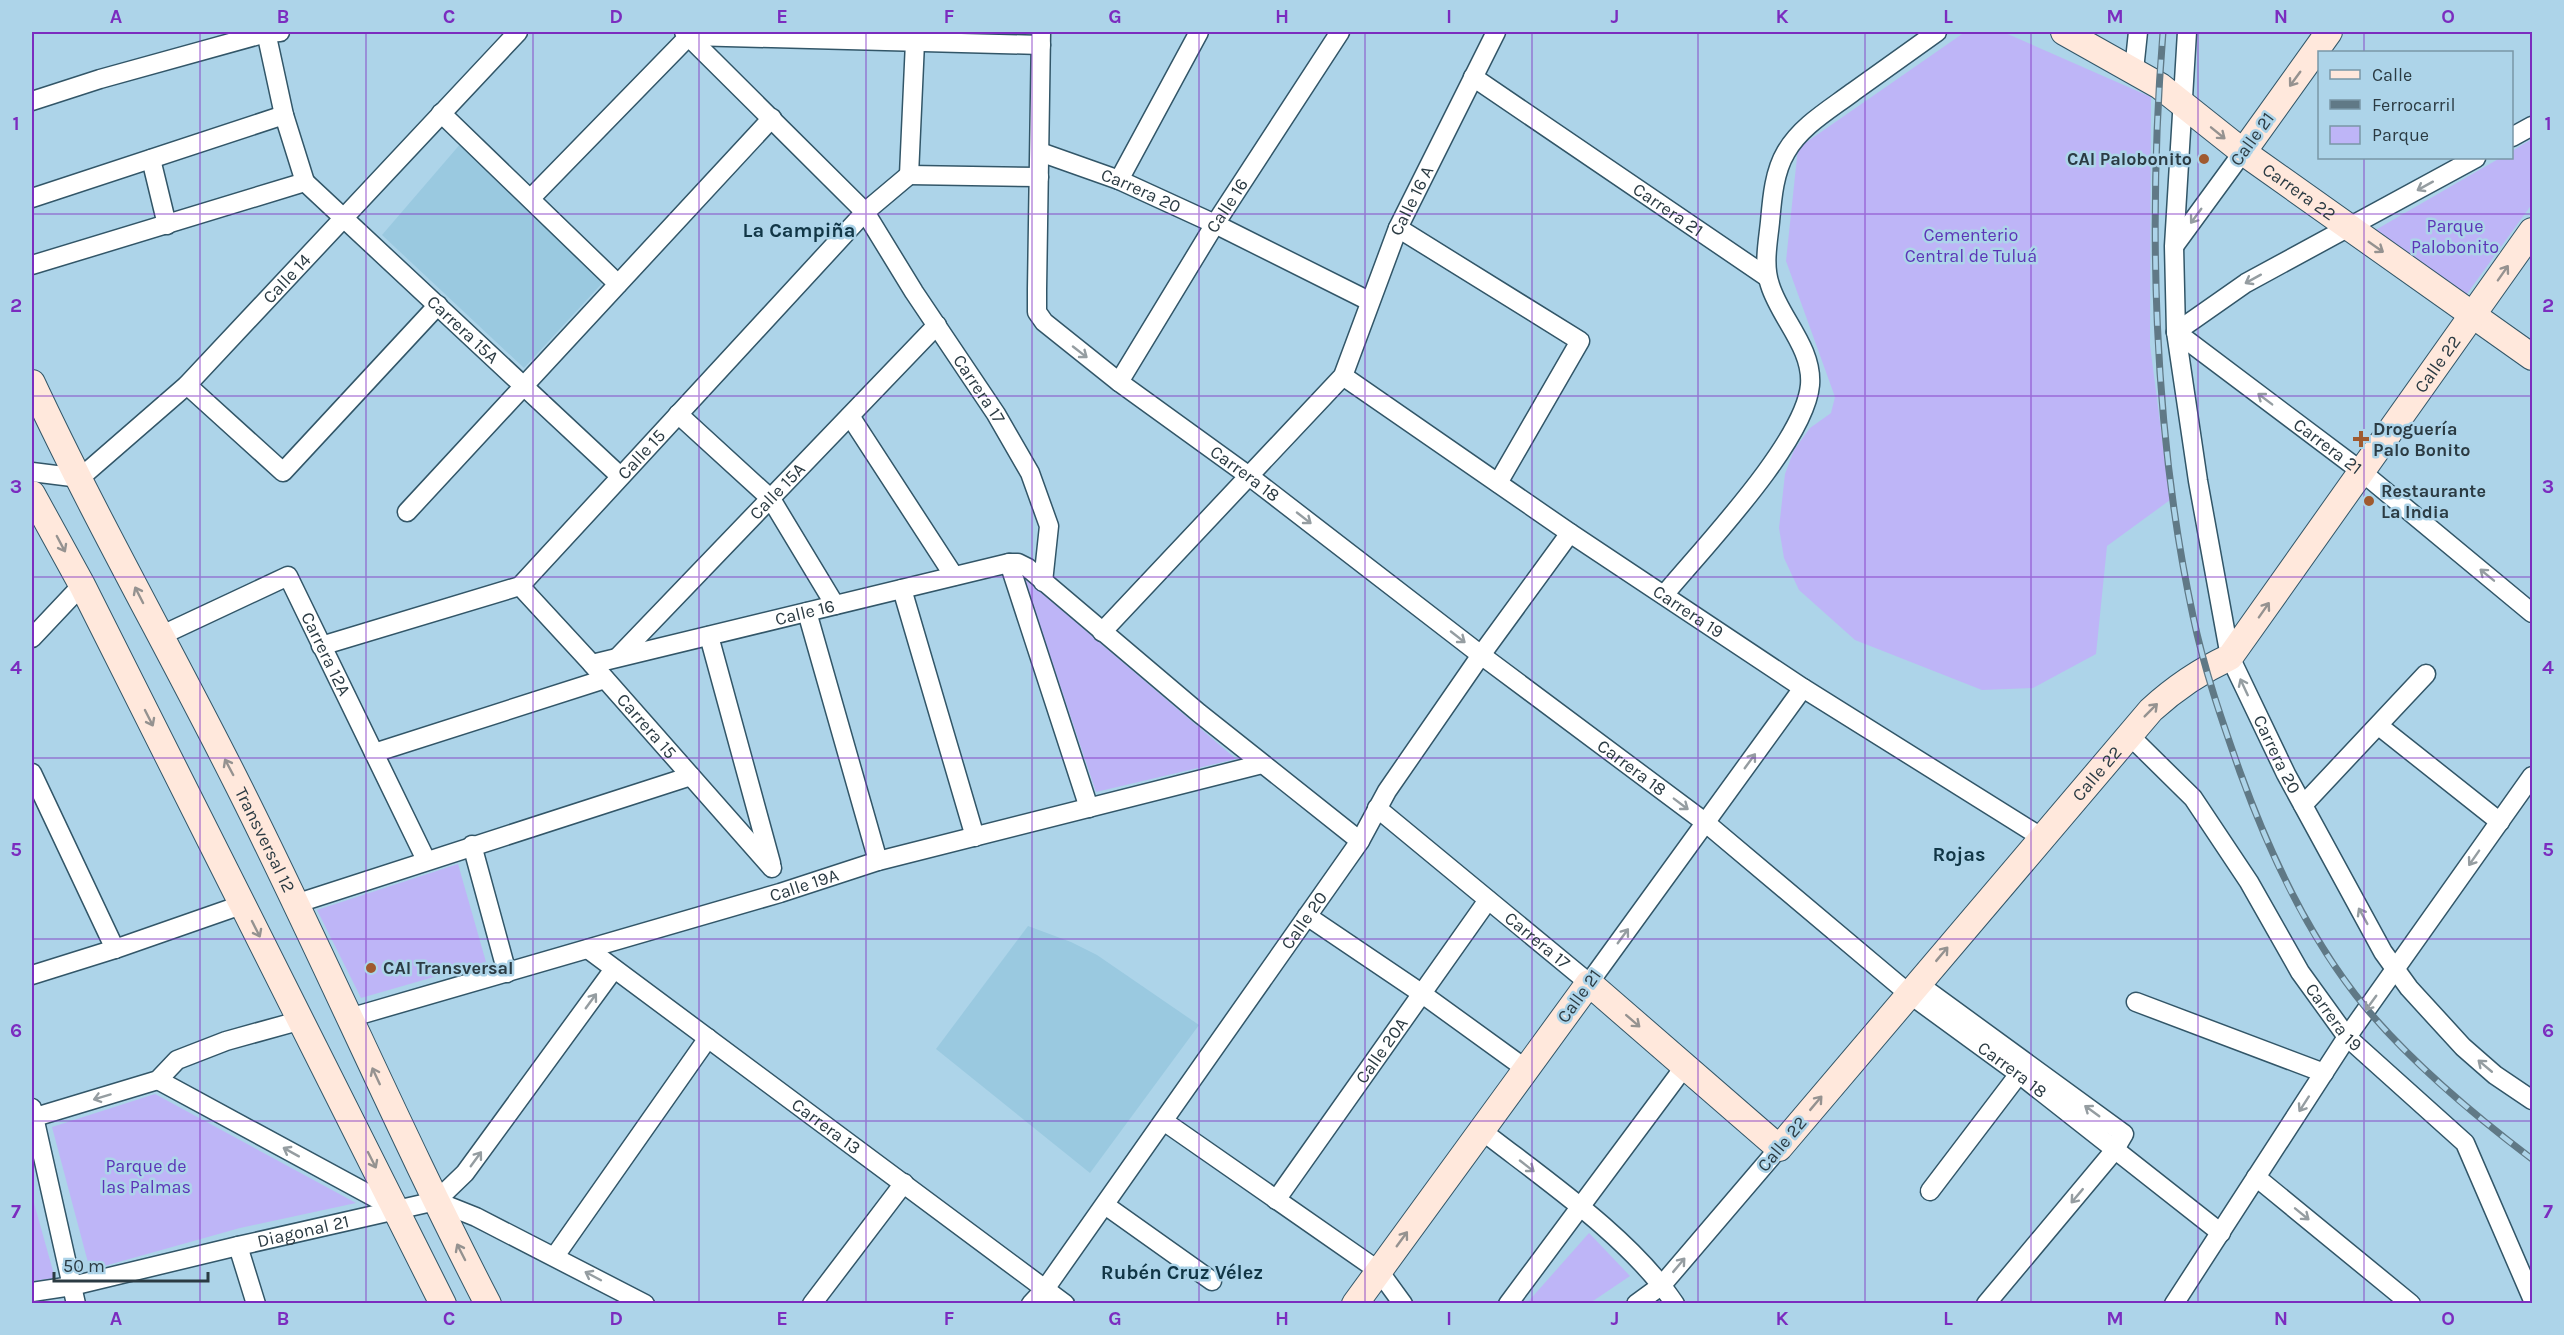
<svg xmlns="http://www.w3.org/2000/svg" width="2564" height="1335" viewBox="0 0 2564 1335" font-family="Karla,sans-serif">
	<rect width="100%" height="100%" fill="#add4e9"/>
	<g fill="#9ac9e0">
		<path d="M462,142L607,278L524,368L382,235Z"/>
		<path d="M1028,926L1071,942L1097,955L1199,1025L1090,1173L936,1049Z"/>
	</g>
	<g fill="#beb5f7">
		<path d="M1965,32H2003L2151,97L2150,345L2170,500L2107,546L2096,654L2033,688L1982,690L1855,640L1799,590L1784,558L1779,528L1785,474L1794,450L1810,428L1831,413L1835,397L1786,261L1798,148Z"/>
		<path d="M2532,139V204L2464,298L2372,232L2500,158H2512V151Z"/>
		<path d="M1024,578L1236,759L1096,792Z"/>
		<path d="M458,864L486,962L361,998L317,910Z"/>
		<path d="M155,1094L356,1203L240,1228L90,1270L52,1127Z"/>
		<path d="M32,1196L55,1278L32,1281Z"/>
		<path d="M1589,1233L1630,1276L1590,1303H1527Z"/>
	</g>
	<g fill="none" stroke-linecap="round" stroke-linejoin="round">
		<defs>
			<g id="street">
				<path d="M266,32L284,115L305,182"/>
				<path id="s1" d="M684,32L865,212L914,292L996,414L1030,473L1049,526L1043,582"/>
				<path id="s2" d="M1041,32L1037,289V312L1044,322L1119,382L1249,476L1481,655L1706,823L1908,993L2019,1074L2221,1233"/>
				<path id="s3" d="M2187,32L2174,246L2176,332L2198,481L2230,657L2286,774L2383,952L2409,988L2463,1047L2495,1075L2532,1100"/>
				<path d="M2134,70L2138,32"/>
				<path id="s4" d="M1473,77L1767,277"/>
				<path d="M32,101L100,79L266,33L280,32"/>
				<path d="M441,113L618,284"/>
				<path d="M2512,137L2532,126"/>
				<path id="s5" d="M1040,152L1119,180L1215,224L1369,301"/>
				<path d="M151,159L167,225"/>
				<path d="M909,175L915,42"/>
				<path d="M909,175L1039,177"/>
				<path d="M1119,180L1199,32"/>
				<path id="s6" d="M305,182L620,476"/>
				<path d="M32,198L284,115"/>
				<path d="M531,198L689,36L1041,45"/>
				<path d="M1398,228L1580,341L1498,483"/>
				<path d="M2175,245L2243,152"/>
				<path d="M32,265L305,182"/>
				<path id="s7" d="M2176,332L2362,472L2532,613"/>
				<path d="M2176,332L2246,283L2476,158"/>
				<path id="s8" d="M1343,376L1570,533L1803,688L2041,837"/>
				<path id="s9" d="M1119,382L1215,224L1340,32"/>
				<path d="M187,385L283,472L438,305"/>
				<path d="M678,414L771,499L835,605"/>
				<path d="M850,416L954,576"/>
				<path id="s10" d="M32,472L80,478L187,385L518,32"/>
				<path d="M407,512L772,118"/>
				<path d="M1009,563L1089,808"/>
				<path id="s11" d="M520,586L592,664L772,868"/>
				<path d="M902,589L975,837"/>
				<path d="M1664,595C1702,549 1805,442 1810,385C1813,348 1780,318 1770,285C1763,265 1768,242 1770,222C1772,199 1774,172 1786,152C1801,126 1829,110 1853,92C1881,72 1909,52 1937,32"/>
				<path d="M807,612L878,861"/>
				<path id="s12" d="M1102,632L1343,376L1398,228L1496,32"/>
				<path id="s13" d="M160,636L288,576L426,860"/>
				<path d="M709,636L771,863"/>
				<path d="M32,638L82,585"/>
				<path id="s14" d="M321,646L520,586L865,212L909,175"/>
				<path id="s15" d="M618,657L937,325"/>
				<path id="s16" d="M592,664L1009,563H1018L1028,568L1199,713L1360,841"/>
				<path d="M2379,726L2500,822"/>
				<path id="s17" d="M2128,734L2193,798L2249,882L2300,972L2347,1037L2465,1143L2532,1298"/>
				<path d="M374,753L605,679"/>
				<path d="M32,773L115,949"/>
				<path d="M2303,805L2426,674"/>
				<path id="s18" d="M1377,808L1589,983L1803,688"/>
				<path d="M472,845L507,973"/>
				<path d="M295,904L691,776"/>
				<path d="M1307,916L1421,993L1526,1069"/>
				<path id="s19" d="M588,949L1065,1304"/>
				<path d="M32,975L115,949L244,904"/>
				<path d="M1917,983L2124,1134L2114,1151L1986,1304"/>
				<path d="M2136,1002L2324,1073"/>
				<path id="s20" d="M349,1018L780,893L878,861L1262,764"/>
				<path d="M158,1080L396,1209"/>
				<path d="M32,1108L76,1304"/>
				<path d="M32,1118L158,1080L177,1060L226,1041L302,1020"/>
				<path d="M1165,1122L1379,1271L1403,1304"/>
				<path d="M1481,1130C1544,1179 1631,1238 1675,1304"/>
				<path d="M2256,1177L2411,1304"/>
				<path d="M1930,1191L2019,1074"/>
				<path id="s21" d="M1276,1200L1488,900"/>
				<path d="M436,1201L465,1173L614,969"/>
				<path d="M436,1201L476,1217L645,1304"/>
				<path d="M1105,1205L1212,1281"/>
				<path d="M238,1246L256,1304"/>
				<path d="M555,1256L708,1038"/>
				<path id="s22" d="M32,1292L72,1286L238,1246L436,1201"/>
				<path d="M812,1304L904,1183"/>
				<path id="s23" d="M1031,1304L1045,1289L1360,841L1387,791L1481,655L1570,533"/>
				<path d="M1508,1304L1685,1066"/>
				<path d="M1636,1304L1662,1285L1779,1148"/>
				<path d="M2174,1304L2347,1037L2532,776"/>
			</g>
			<g id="secondary">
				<path id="s24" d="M2064,32L2160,86L2243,152L2532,357"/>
				<path d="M2243,152L2329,32"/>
				<path id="s25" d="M32,383C96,520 171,651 239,787C325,958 400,1134 488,1304"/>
				<path d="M32,494L82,585L443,1304"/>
				<path id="s26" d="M1355,1304L1589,983L1779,1148L2151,710C2175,688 2200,671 2230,657L2532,231"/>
			</g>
		</defs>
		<use href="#street" stroke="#325668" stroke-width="21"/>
		<use href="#secondary" stroke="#325668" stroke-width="28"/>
		<use href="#street" stroke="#fff" stroke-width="18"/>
		<use href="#secondary" stroke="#ffe8dc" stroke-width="26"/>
		<defs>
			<path id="rail" d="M2163,32C2148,220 2153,431 2193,616C2204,669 2222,721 2240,772C2270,855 2309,939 2366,1008C2413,1064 2474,1115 2532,1159"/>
		</defs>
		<use href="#rail" stroke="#607986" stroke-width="7"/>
		<use href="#rail" stroke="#add4e9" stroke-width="4.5" stroke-dasharray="14" stroke-linecap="butt"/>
	</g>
	<defs><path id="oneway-shaft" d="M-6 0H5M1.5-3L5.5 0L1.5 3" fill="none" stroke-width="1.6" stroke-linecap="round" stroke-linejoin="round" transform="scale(1.5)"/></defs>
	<g stroke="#959290">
		<use href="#oneway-shaft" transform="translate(2295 79) rotate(126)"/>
		<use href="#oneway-shaft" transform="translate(2218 133) rotate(39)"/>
		<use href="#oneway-shaft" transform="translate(2376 247) rotate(35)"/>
		<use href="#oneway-shaft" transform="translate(2503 273) rotate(-55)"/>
		<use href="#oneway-shaft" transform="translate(61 544) rotate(62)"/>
		<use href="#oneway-shaft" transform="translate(139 595) rotate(-117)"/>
		<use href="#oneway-shaft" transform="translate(2264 610) rotate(-55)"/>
		<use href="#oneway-shaft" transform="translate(2151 710) rotate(-45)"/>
		<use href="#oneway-shaft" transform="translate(149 718) rotate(63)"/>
		<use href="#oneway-shaft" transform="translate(229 767) rotate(-118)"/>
		<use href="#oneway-shaft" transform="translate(256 929) rotate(63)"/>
		<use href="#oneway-shaft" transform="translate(1942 954) rotate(-50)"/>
		<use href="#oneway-shaft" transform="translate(1633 1021) rotate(41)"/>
		<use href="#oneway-shaft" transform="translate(376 1076) rotate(-115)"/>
		<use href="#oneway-shaft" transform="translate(1816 1103) rotate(-50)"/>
		<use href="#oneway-shaft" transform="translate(372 1160) rotate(63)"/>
		<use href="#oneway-shaft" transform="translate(1402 1239) rotate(-54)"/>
		<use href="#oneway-shaft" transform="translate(461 1252) rotate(-117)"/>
	</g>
	<g stroke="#959da1">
		<use href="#oneway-shaft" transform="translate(2425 186) rotate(151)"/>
		<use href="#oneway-shaft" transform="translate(2196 216) rotate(126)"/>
		<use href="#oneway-shaft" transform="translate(2253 279) rotate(151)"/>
		<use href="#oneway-shaft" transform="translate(1080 352) rotate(38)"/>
		<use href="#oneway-shaft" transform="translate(2265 399) rotate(-143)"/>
		<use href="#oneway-shaft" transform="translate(1304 518) rotate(38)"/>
		<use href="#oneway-shaft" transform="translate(2487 575) rotate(-141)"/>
		<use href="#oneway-shaft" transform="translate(1458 637) rotate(38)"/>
		<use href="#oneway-shaft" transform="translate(2244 687) rotate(-115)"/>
		<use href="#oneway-shaft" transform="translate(1750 761) rotate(-54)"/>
		<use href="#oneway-shaft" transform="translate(1681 804) rotate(37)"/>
		<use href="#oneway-shaft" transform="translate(2474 858) rotate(125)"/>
		<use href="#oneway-shaft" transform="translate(2363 916) rotate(-119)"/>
		<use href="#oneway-shaft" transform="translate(1623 936) rotate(-54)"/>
		<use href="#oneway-shaft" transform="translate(591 1001) rotate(-54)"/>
		<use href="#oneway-shaft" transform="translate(2371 1003) rotate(126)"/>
		<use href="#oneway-shaft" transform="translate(2485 1066) rotate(-140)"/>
		<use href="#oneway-shaft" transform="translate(102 1097) rotate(163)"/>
		<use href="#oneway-shaft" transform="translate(2304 1104) rotate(123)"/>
		<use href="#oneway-shaft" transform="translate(2092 1111) rotate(-144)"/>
		<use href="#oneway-shaft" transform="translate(291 1152) rotate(-151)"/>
		<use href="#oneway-shaft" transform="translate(476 1159) rotate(-54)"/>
		<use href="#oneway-shaft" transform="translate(1527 1166) rotate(38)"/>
		<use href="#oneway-shaft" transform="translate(2077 1196) rotate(130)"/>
		<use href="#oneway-shaft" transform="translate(2302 1214) rotate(39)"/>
		<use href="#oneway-shaft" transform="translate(1679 1265) rotate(-50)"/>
		<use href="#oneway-shaft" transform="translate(593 1276) rotate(-152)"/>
	</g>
	<path fill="none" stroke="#7b2cbf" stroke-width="1.5" stroke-opacity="0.55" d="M200,32V1304M366,32V1304M533,32V1304M699,32V1304M866,32V1304M1032,32V1304M1199,32V1304M1365,32V1304M1532,32V1304M1698,32V1304M1865,32V1304M2031,32V1304M2198,32V1304M2364,32V52M2364,158V1304M32,214H2532M32,396H2532M32,577H2532M32,758H2532M32,939H2532M32,1121H2532"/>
	<g fill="#a05a2f" stroke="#add4e9" stroke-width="2">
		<circle cx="2204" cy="159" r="6"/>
		<path d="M2358 430h6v6h6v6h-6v6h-6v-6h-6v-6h6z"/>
		<circle cx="2369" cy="501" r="6"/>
		<circle cx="371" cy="968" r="6"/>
	</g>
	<g text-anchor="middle" stroke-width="5" stroke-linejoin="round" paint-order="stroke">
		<g font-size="18" fill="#2b3b43" stroke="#add4e9">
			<text transform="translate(2252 139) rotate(-54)" y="6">Calle 21</text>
			<text dy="6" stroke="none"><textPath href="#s5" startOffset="108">Carrera 20</textPath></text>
			<text dy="6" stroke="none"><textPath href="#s24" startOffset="285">Carrera 22</textPath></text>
			<text dy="6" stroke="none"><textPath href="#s12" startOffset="540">Calle 16 A</textPath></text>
			<text dy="6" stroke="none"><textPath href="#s9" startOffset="207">Calle 16</textPath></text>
			<text dy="6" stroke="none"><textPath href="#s4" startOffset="236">Carrera 21</textPath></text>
			<text dy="6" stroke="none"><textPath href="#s10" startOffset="336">Calle 14</textPath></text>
			<text dy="6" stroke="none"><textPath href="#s6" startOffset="216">Carrera 15A</textPath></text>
			<text dy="6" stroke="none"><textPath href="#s26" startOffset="1678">Calle 22</textPath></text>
			<text dy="6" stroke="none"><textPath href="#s1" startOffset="466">Carrera 17</textPath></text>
			<text dy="6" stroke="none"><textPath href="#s7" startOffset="190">Carrera 21</textPath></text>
			<text dy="6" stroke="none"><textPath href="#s14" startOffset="387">Calle 15</textPath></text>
			<text dy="6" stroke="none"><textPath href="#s2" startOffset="544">Carrera 18</textPath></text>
			<text dy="6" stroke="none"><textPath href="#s15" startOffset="230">Calle 15A</textPath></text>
			<text dy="6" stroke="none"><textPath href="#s16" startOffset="219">Calle 16</textPath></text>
			<text dy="6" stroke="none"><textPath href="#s8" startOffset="418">Carrera 19</textPath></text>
			<text dy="6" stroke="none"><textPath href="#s13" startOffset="228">Carrera 12A</textPath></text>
			<text dy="6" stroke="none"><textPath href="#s11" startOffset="189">Carrera 15</textPath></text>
			<text dy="6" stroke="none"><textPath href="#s3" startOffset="738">Carrera 20</textPath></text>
			<text dy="6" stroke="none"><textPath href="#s2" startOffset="1030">Carrera 18</textPath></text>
			<text dy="6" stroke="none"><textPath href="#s26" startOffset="1140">Calle 22</textPath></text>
			<text dy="6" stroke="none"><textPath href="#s25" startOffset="513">Transversal 12</textPath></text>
			<text dy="6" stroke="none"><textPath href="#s20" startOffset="474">Calle 19A</textPath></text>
			<text dy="6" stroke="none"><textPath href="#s23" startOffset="471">Calle 20</textPath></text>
			<text dy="6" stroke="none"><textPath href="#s18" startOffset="208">Carrera 17</textPath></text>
			<text transform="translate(1579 996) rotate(-54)" y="6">Calle 21</text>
			<text dy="6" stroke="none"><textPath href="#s17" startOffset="352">Carrera 19</textPath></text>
			<text dy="6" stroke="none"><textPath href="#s21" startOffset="183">Calle 20A</textPath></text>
			<text dy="6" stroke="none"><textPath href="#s2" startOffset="1516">Carrera 18</textPath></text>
			<text dy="6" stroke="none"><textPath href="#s19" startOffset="297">Carrera 13</textPath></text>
			<text transform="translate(1782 1144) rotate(-50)" y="6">Calle 22</text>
			<text dy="6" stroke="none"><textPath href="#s22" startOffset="278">Diagonal 21</textPath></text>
		</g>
		<g font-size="18" font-weight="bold" fill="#2b3b43" stroke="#add4e9" text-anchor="start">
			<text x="2192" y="165" text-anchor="end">CAI Palobonito</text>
			<text x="2373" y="435">Droguería<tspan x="2373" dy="21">Palo Bonito</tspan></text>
			<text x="2381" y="497">Restaurante<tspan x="2381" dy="21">La India</tspan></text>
			<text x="383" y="974">CAI Transversal</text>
		</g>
		<g font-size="18" fill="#5c34b7" stroke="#add4e9">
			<text x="2455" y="232">Parque<tspan x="2455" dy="21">Palobonito</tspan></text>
			<text x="1971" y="241">Cementerio<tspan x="1971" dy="21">Central de Tuluá</tspan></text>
			<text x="146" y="1172">Parque de<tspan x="146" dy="21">las Palmas</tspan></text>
		</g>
		<g font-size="20" font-weight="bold" fill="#113646" stroke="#add4e9">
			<text x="799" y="237">La Campiña</text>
			<text x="1959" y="861">Rojas</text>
			<text x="1182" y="1279">Rubén Cruz Vélez</text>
		</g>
	</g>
	<rect width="2564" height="1335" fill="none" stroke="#add4e9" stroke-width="66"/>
	<rect x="2318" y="51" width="195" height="108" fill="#add4e9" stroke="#7997a7" stroke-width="1.5"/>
	<rect x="2330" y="70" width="30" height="9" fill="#ffe8dc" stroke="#7997a7" stroke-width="1.5"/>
	<text x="2372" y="81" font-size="18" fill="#2b3b43">Calle</text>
	<rect x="2330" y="100" width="30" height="9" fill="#607986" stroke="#7997a7" stroke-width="1.5"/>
	<text x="2372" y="111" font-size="18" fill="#2b3b43">Ferrocarril</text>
	<rect x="2330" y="126" width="30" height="18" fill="#beb5f7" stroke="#7997a7" stroke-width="1.5"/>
	<text x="2372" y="141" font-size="18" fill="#2b3b43">Parque</text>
	<path d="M54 1272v9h154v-9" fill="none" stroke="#2b3b43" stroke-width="3"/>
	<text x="63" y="1272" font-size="18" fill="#2b3b43" stroke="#add4e9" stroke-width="4.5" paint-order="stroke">50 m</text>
	<rect x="33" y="33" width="2498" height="1269" fill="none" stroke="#7b2cbf" stroke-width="2"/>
	<g font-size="20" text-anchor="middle" font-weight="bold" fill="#7b2cbf">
		<text x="116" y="23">A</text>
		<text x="283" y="23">B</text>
		<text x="449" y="23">C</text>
		<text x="616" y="23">D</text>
		<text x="782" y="23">E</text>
		<text x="949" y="23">F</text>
		<text x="1115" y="23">G</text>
		<text x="1282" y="23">H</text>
		<text x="1449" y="23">I</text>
		<text x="1615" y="23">J</text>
		<text x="1782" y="23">K</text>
		<text x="1948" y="23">L</text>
		<text x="2115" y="23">M</text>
		<text x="2281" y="23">N</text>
		<text x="2448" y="23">O</text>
		<text x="16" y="130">1</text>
		<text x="2548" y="130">1</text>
		<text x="16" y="312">2</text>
		<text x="2548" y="312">2</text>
		<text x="16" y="493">3</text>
		<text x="2548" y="493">3</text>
		<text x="16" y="674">4</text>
		<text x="2548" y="674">4</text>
		<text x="16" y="856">5</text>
		<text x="2548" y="856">5</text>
		<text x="16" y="1037">6</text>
		<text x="2548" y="1037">6</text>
		<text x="16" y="1218">7</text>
		<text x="2548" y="1218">7</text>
		<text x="116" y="1325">A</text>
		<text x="283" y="1325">B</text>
		<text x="449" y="1325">C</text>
		<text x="616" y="1325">D</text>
		<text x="782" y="1325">E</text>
		<text x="949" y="1325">F</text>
		<text x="1115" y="1325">G</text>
		<text x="1282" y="1325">H</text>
		<text x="1449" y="1325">I</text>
		<text x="1615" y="1325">J</text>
		<text x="1782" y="1325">K</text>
		<text x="1948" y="1325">L</text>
		<text x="2115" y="1325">M</text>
		<text x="2281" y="1325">N</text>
		<text x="2448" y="1325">O</text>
	</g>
</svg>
